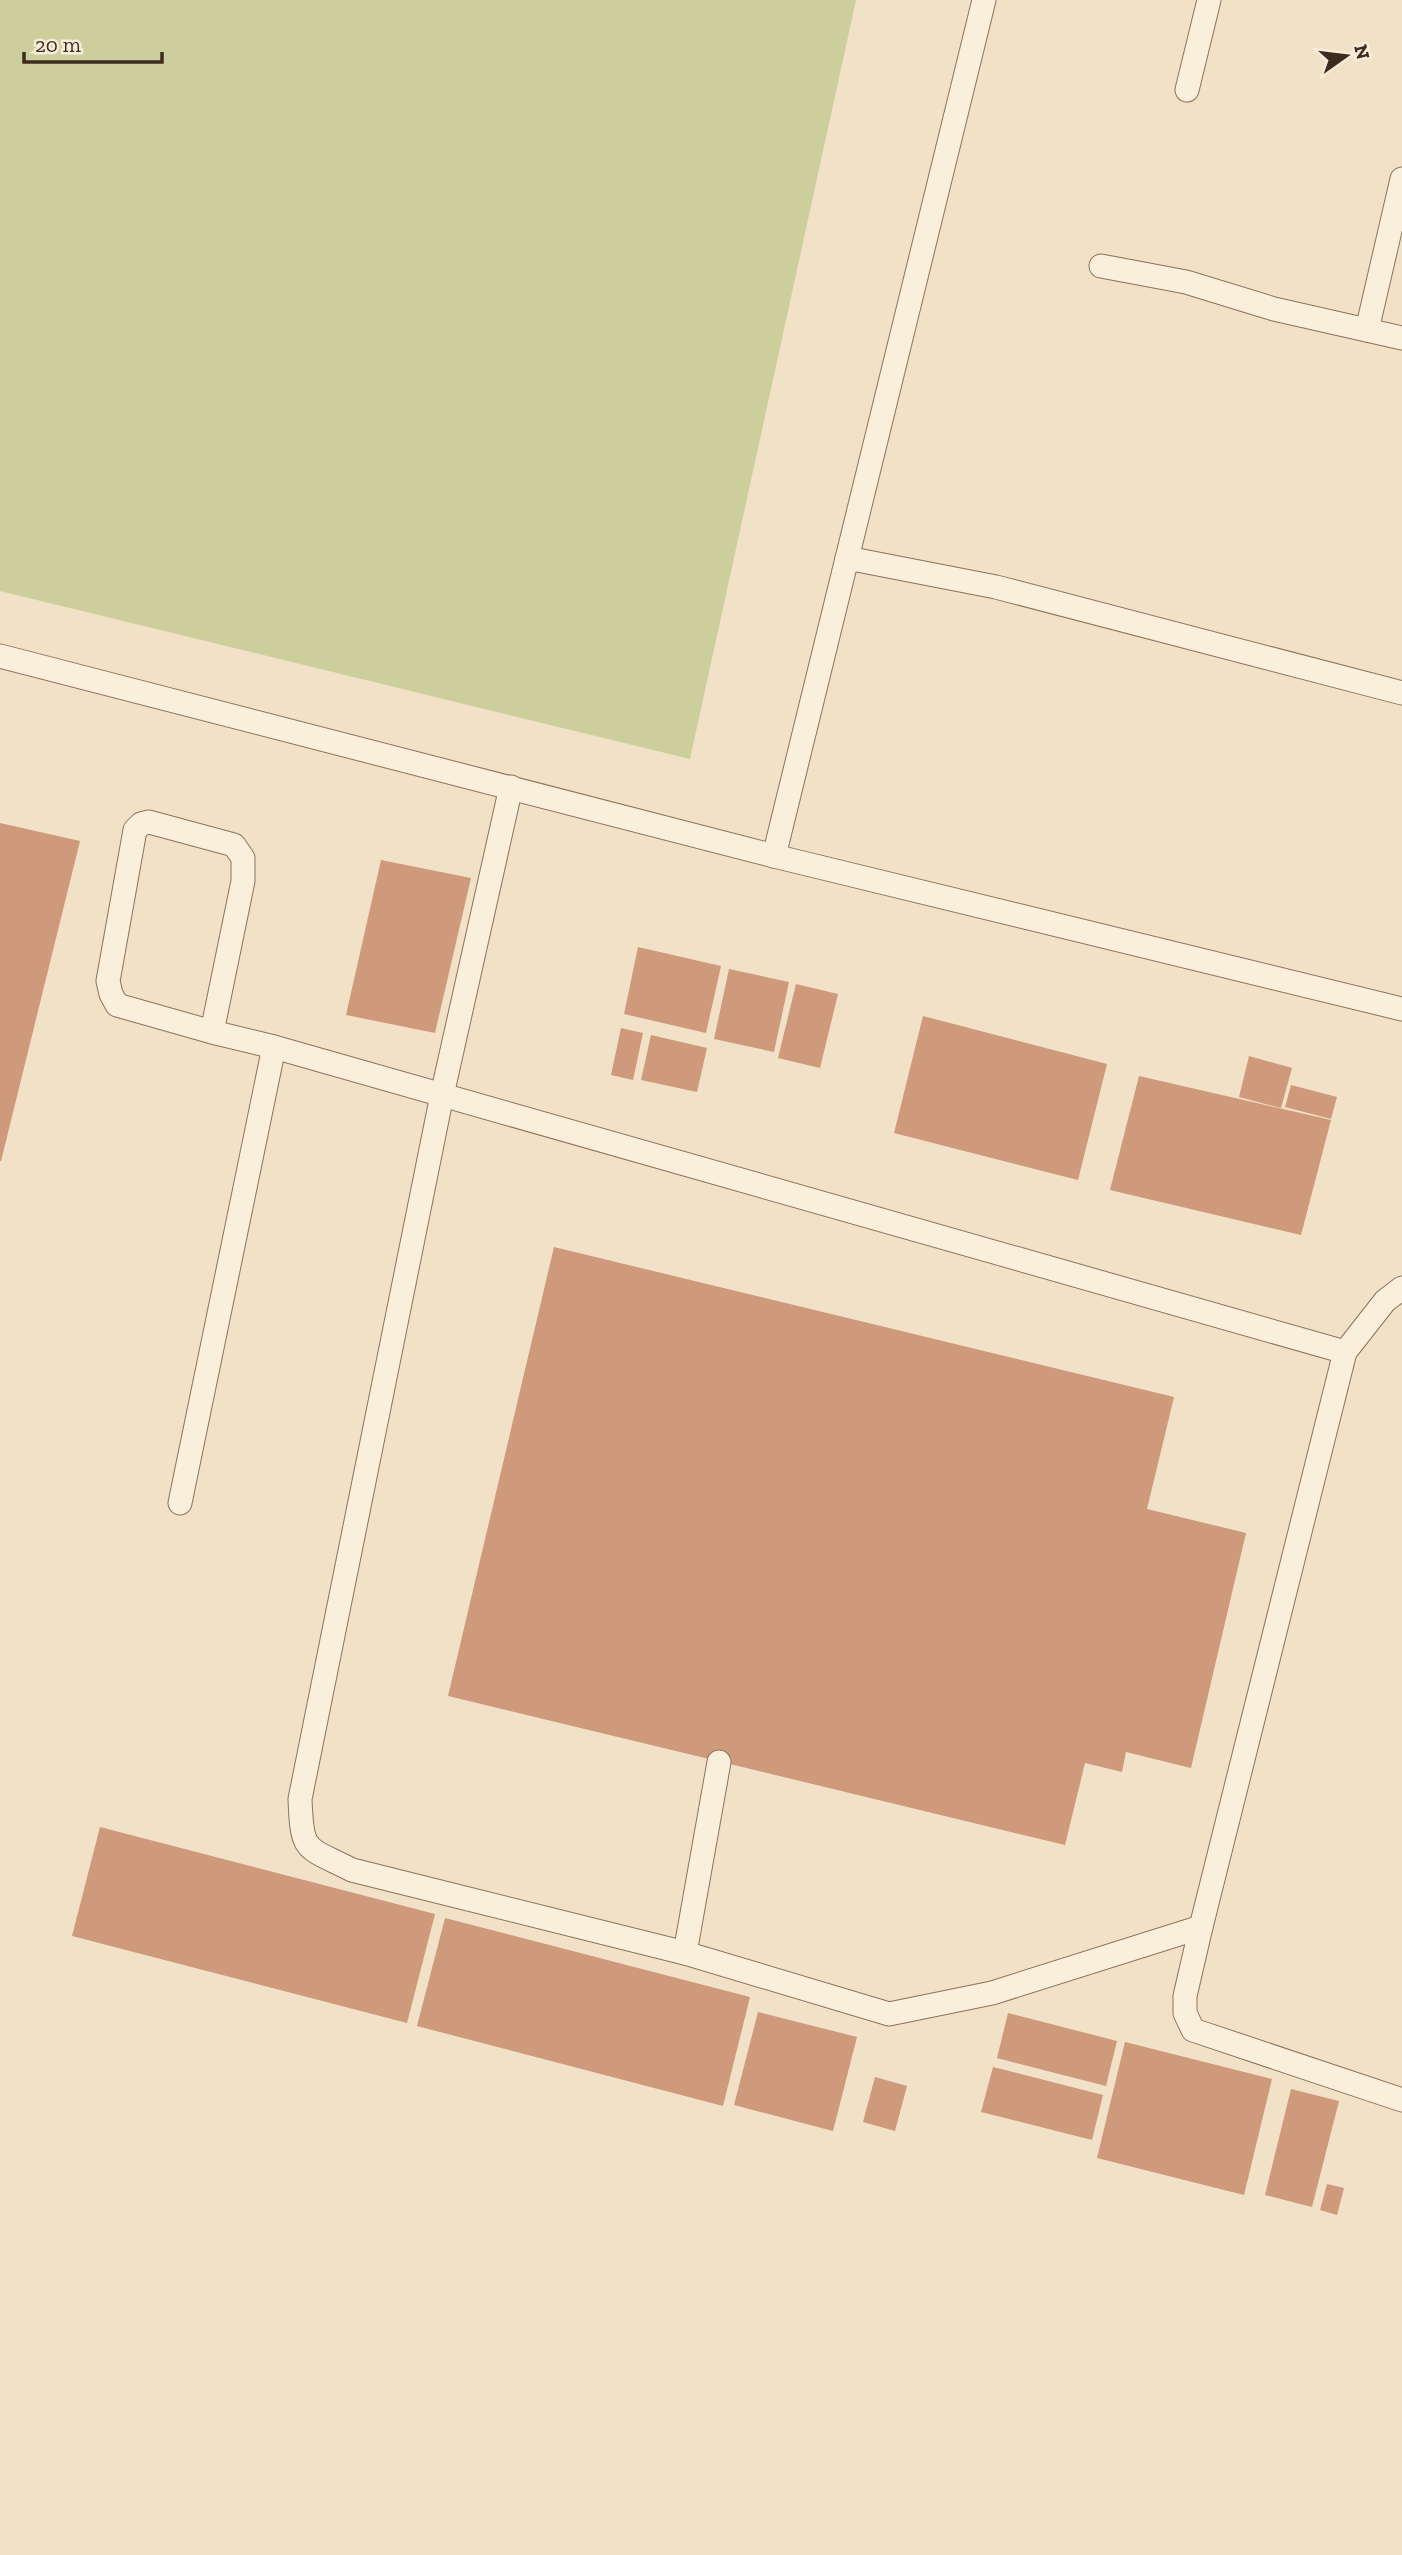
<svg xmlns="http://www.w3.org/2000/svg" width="1402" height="2555" viewBox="0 0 1402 2555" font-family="'Zilla Slab',serif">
	<rect width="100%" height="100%" fill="#f0e1c7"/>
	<path fill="#cccf9b" d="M0,0H856L690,759L0,591Z"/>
	<g fill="#cf997c">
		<path d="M0,823L80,841L1,1161H0Z"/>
		<path d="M381,860L471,878L435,1033L346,1015Z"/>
		<path d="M638,947L721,966L706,1033L624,1014Z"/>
		<path d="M729,969L789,982L774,1052L714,1039Z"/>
		<path d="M796,984L838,994L820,1068L778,1058Z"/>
		<path d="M923,1016L1107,1064L1078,1180L894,1133Z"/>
		<path d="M621,1028L643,1033L633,1080L611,1075Z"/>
		<path d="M651,1035L707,1048L697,1092L641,1080Z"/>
		<path d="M1249,1056L1292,1068L1281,1108L1239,1097Z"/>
		<path d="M1139,1076L1331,1120L1301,1235L1110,1190Z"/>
		<path d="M1291,1085L1337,1097L1331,1119L1285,1107Z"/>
		<path d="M554,1247L1174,1397L1147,1509L1246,1533L1191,1768L1126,1752L1122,1772L1085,1763L1065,1845L448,1696Z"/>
		<path d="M100,1827L435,1914L407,2023L72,1936Z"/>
		<path d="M445,1918L750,1997L723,2106L417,2026Z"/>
		<path d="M758,2012L857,2037L833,2131L734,2105Z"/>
		<path d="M1008,2013L1117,2041L1106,2086L997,2058Z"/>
		<path d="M1125,2042L1272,2079L1244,2195L1097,2158Z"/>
		<path d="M993,2067L1103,2095L1092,2140L981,2112Z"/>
		<path d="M875,2077L907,2086L895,2131L863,2122Z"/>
		<path d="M1291,2089L1339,2101L1312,2207L1265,2195Z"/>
		<path d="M1327,2184L1344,2188L1337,2215L1320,2210Z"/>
	</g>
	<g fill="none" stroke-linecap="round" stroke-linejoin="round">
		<defs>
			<g id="lane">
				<path d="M1187,90L1209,0"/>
				<path d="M1101,266L1186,282L1274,309L1402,338"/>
				<path d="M1367,330L1402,179"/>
				<path d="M847,558L996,587L1402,693"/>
				<path d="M0,656L774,856L1402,1009"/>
				<path d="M511,787L442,1095L300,1799C302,1854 305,1846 352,1870L685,1953L889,2014L992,1993L1201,1927"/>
				<path d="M774,856L984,0"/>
				<path d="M212,1032L243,881V858L234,845L149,822L141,824L135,830L108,981L111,994L117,1005L212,1032L274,1047L1345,1352"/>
				<path d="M1402,1288L1385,1301L1345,1352L1201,1927L1185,1996V2013L1193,2030L1402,2100"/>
				<path d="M180,1503L274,1047"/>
				<path d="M685,1953L719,1762"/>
			</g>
		</defs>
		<use href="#lane" stroke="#8d725c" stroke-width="25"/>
		<use href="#lane" stroke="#faefdb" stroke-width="23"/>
	</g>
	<g transform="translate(1346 56) rotate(76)" stroke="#f7ecd7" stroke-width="5" paint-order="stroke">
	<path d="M0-5L12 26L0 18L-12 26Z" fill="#3c2c20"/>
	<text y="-10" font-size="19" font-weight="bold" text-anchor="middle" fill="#3c2c20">N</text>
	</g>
	<path d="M24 52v10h138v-10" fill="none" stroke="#3c2c20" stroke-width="3.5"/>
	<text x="35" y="52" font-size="21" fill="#3c2c20" stroke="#f7ecd7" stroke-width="5" paint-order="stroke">20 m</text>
</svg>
